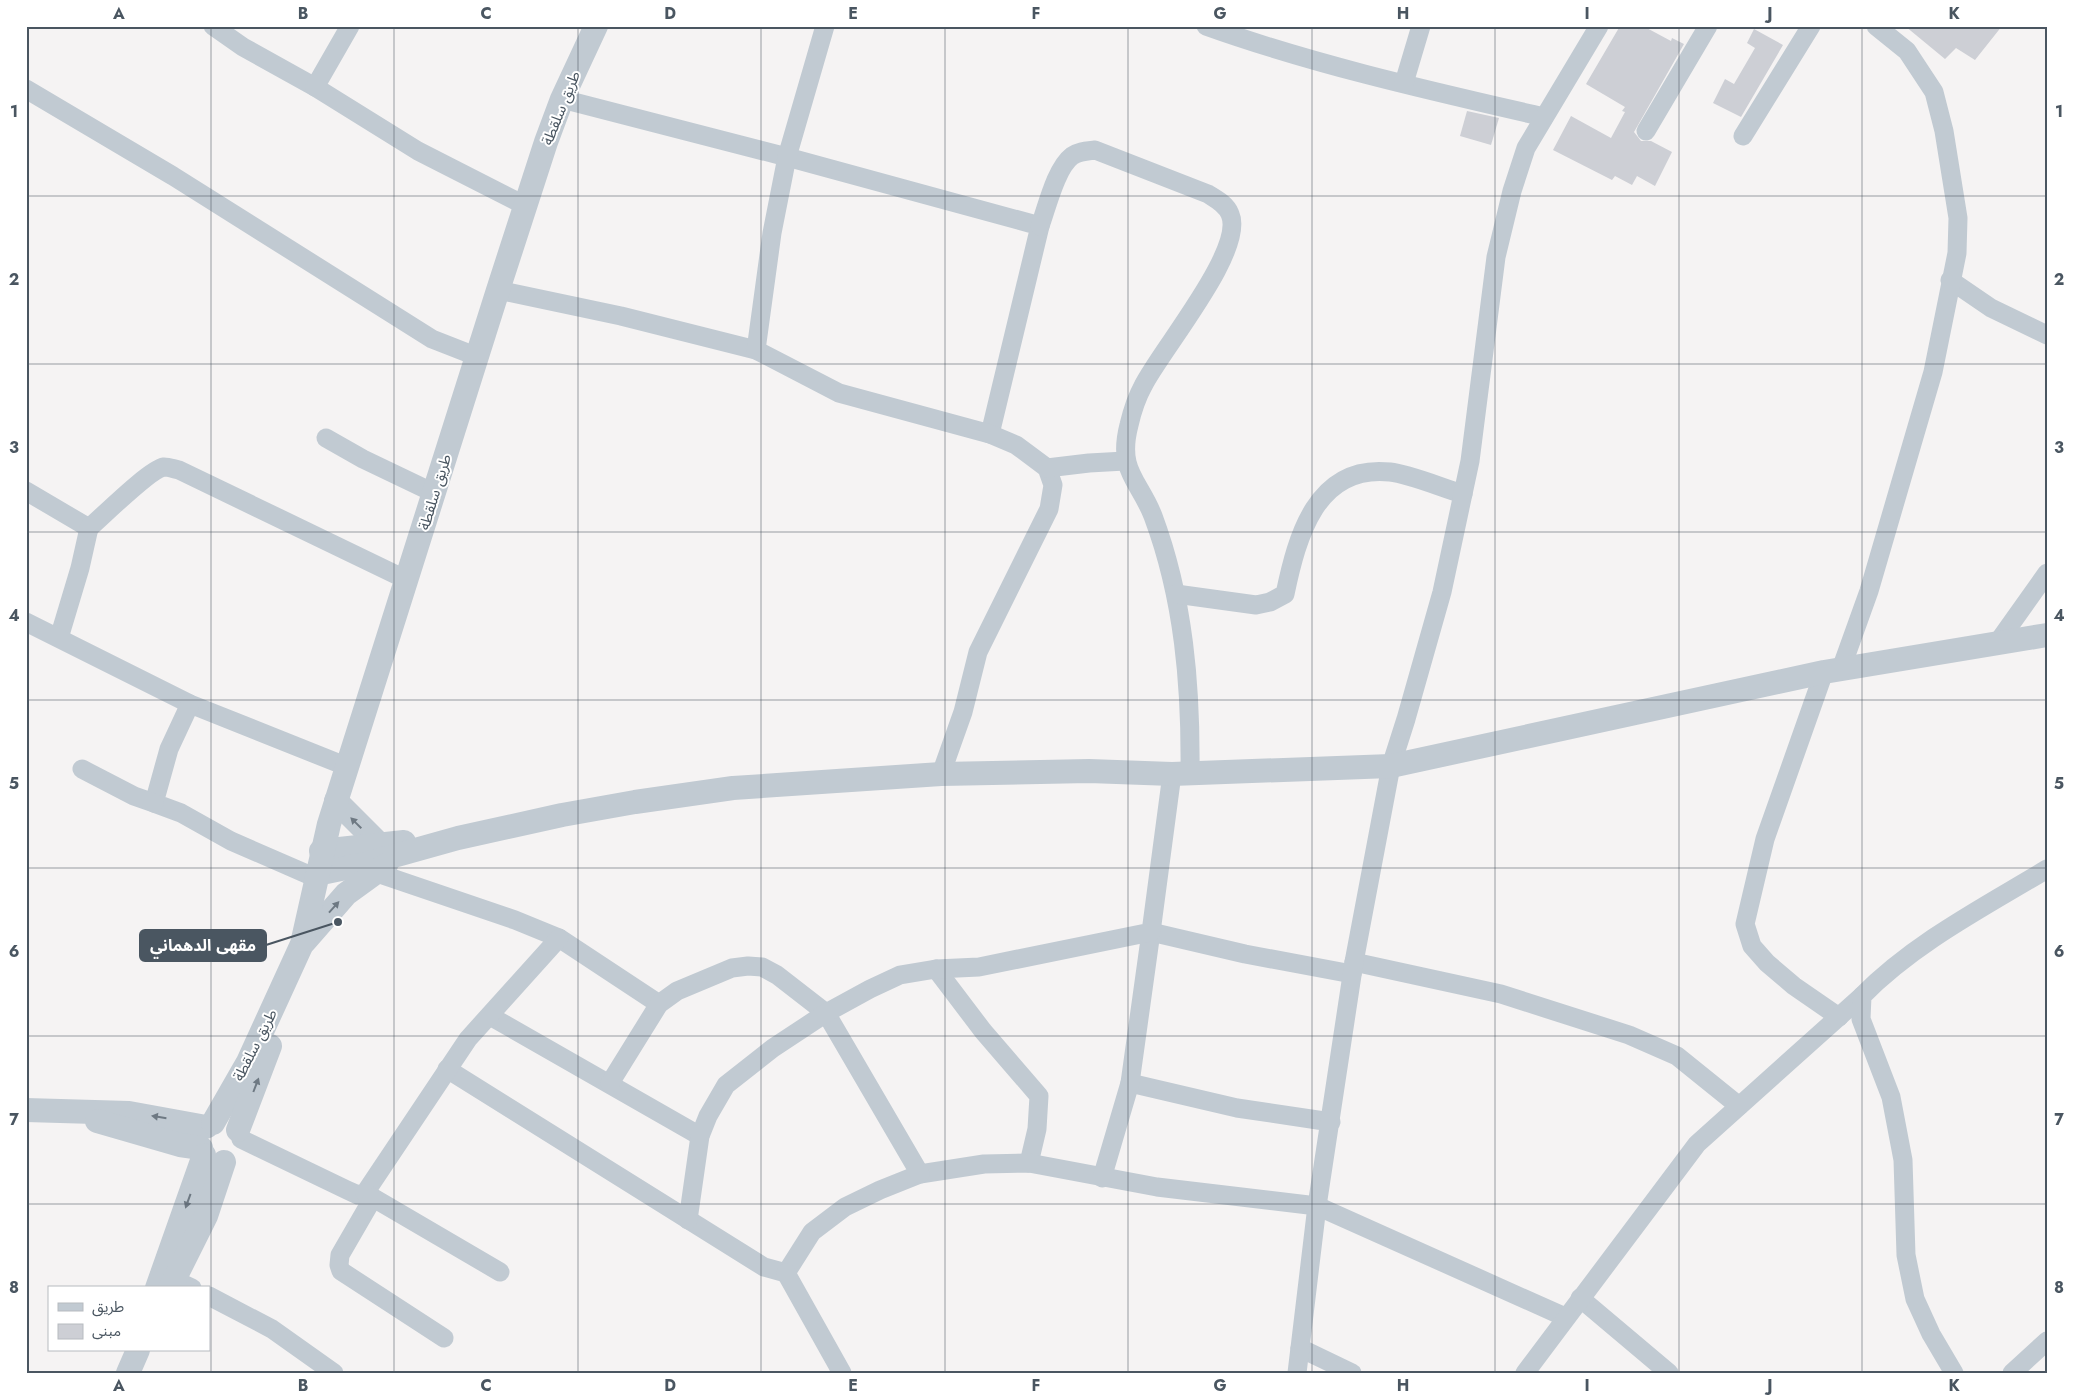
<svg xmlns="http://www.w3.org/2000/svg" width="2073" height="1399" viewBox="0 0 2073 1399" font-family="Jost,'Noto Sans Arabic',sans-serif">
	<rect width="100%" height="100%" fill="#f5f3f3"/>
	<g fill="#cdcfd5">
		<path d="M1620,26H1643L1671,41L1672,38L1684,44L1634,132L1641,141H1651L1672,152L1655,186L1637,176L1632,185L1615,176L1612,180L1553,150L1571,116L1611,138L1625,112L1622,111L1625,107L1586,84Z"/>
		<path d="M1905,26H2002L1975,60L1956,48L1945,59Z"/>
		<path d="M1754,29L1783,45L1741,117L1713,103L1725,79L1734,84L1755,48L1747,43Z"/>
		<path d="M1467,111L1499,118L1491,145L1460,136Z"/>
	</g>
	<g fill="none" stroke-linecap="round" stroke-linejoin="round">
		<g stroke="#c1cad2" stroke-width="19">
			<path d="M213,26L243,47L315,87"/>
			<path d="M350,26L315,87L418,151L526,206"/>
			<path d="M1206,26C1315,65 1431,91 1544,117"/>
			<path d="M1404,83L1421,26"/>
			<path d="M26,89L173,176L432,339L478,357"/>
			<path d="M562,99L787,157L1040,226L990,434"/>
			<path d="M1646,131L1708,26"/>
			<path d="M1743,136L1811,26"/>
			<path d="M1040,226C1047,207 1056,168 1072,156C1079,151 1087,151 1095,150L1208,194C1216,199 1226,204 1230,214C1246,250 1160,351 1143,386C1137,397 1132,412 1129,425C1117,471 1139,480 1153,516C1184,599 1191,686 1190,773"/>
			<path d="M1950,280L1991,308L2047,335"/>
			<path d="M498,290L621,316L756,350L839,393L990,434L1016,445L1047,468L1053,485L1049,509L978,652L963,712L941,774"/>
			<path d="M756,350L772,233L787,157L825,26"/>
			<path d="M326,438L363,459L434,493"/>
			<path d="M1047,468L1089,463L1125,461"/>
			<path d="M26,491L89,528L80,568L59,638"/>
			<path d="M89,528C102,517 150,469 164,467C169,467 174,469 179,470L407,580"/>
			<path d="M1176,594L1256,605L1270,602L1285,594C1297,537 1316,464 1390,472C1410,474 1442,488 1463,494"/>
			<path d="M26,622L190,704L348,767"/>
			<path d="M1998,642L2047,573"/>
			<path d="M1841,669L1869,591L1933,372L1957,253L1958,218L1944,131L1934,92L1907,51L1876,26"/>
			<path d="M1824,672L1765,839L1745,924L1752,946L1767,963L1794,986L1839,1017"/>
			<path d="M190,704L169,749L154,803L181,813L231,841L316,878"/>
			<path d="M82,769L134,796L154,803"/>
			<path d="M374,872L515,920L559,938L659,1004"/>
			<path d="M1354,962L1501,994L1629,1035L1677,1056L1739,1106"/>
			<path d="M936,969L983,1031L1039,1096L1037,1129L1029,1163"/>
			<path d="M490,1016L700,1136"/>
			<path d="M447,1069L764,1267L786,1273L812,1232L845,1207L880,1190L920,1174L984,1164L1029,1163L1157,1187L1317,1206L1565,1317"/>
			<path d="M610,1083L659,1004L677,991L732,968L748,966L762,967L777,975L826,1013L920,1174"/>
			<path d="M1130,1083L1237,1108L1331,1122"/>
			<path d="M241,1139L347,1190L358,1195L365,1193L468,1039L559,938"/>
			<path d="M1102,1178L1130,1083L1151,932L1245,954L1352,974"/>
			<path d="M365,1193L500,1272"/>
			<path d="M373,1198L340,1255L339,1265L341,1271L444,1338"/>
			<path d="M688,1220L700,1136L708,1116L726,1085L773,1048L826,1013L870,989L900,975L936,969L979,967L1151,932L1172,774"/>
			<path d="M786,1273L842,1373"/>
			<path d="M175,1280L192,1288"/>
			<path d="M209,1296L272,1329L334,1373"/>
			<path d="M1580,1298L1669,1373"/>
			<path d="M1300,1348L1352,1373"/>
			<path d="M1297,1373L1317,1206L1354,962L1391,766L1406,719L1442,592L1470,461L1496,257L1512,191L1526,148L1599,26"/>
			<path d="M1525,1373L1697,1144L1862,996"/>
			<path d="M1954,1373L1931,1334L1915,1299L1906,1255L1903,1160L1891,1097L1861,1019L1862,996C1914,943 1984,907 2047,869"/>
			<path d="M2012,1373L2047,1341"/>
		</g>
		<g stroke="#c1cad2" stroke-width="24">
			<path d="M336,801L379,844"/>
			<path d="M321,851L404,842"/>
			<path d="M317,874L365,864L458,838L562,815L635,802L733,788L941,774L1089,771L1172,774L1391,766L1824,672L2047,635"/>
			<path d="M305,941L346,894L386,865"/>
			<path d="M26,1110L129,1113L206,1127"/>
			<path d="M97,1121L180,1145L201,1148"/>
			<path d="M213,1123L248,1062L302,944L329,824L498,290L546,142L562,99L596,26"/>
			<path d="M238,1130L270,1046"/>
			<path d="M157,1288L204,1155"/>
			<path d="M170,1288L206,1216L224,1162"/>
			<path d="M128,1373L138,1350"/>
		</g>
	</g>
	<defs><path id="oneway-solid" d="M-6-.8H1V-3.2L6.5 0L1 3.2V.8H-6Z" transform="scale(1.25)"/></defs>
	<g fill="#6e7983">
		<use href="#oneway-solid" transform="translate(356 823) rotate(-135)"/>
		<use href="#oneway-solid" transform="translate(334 907) rotate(-48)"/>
		<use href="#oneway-solid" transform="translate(256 1085) rotate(-69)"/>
		<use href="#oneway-solid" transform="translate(159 1117) rotate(-171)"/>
		<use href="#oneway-solid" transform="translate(188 1201) rotate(110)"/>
	</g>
	<path fill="none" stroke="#4a5661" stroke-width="1" stroke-opacity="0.55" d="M211,26V1373M394,26V1373M578,26V1373M761,26V1373M945,26V1373M1128,26V1373M1312,26V1373M1495,26V1373M1679,26V1373M1862,26V1373M26,196H2047M26,364H2047M26,532H2047M26,700H2047M26,868H2047M26,1036H2047M26,1204H2047"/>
	<g text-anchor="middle" stroke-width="4" stroke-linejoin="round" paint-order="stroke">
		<g font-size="15" fill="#4a5661" stroke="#fff">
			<text transform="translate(561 108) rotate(-68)" y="5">طريق سلقطة</text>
			<text transform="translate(435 492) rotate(-73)" y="5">طريق سلقطة</text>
			<text transform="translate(255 1045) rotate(-63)" y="5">طريق سلقطة</text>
		</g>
	</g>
	<path fill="none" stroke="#4a5661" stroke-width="2" d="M338 922L266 945"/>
	<circle fill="#4a5661" stroke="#fff" stroke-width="2" cx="338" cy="922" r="5"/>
	<rect fill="#4a5661" stroke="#4a5661" stroke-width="2" x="140" y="930" width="126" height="31" rx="5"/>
	<g font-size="16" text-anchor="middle" font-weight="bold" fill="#fff">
		<text x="203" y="951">مقهى الدهماني</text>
	</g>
	<rect width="2073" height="1399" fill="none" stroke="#ffffff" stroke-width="55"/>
	<rect x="48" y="1286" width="162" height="65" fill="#ffffff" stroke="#b7bbc0"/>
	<rect x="58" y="1303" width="25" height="8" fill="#c1cad2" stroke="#b7bbc0"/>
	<text x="92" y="1312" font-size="15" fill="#4a5661">طريق</text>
	<rect x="58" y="1324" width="25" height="15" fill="#cdcfd5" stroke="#b7bbc0"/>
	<text x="92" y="1336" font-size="15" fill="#4a5661">مبنى</text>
	<rect x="28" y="28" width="2018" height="1344" fill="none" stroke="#4a5661" stroke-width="2"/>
	<g font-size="16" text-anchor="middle" font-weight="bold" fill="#4a5661">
		<text x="119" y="19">A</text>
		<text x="303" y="19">B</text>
		<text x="486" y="19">C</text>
		<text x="670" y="19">D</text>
		<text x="853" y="19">E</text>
		<text x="1036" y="19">F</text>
		<text x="1220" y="19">G</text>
		<text x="1403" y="19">H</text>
		<text x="1587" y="19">I</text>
		<text x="1770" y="19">J</text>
		<text x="1954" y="19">K</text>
		<text x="14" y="117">1</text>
		<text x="2059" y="117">1</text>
		<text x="14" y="285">2</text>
		<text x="2059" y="285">2</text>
		<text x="14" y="453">3</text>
		<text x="2059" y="453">3</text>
		<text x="14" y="621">4</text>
		<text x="2059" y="621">4</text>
		<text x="14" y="789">5</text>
		<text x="2059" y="789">5</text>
		<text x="14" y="957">6</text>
		<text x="2059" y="957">6</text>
		<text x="14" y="1125">7</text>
		<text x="2059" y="1125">7</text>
		<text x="14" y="1293">8</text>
		<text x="2059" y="1293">8</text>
		<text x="119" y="1391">A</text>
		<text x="303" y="1391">B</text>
		<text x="486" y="1391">C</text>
		<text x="670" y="1391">D</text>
		<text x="853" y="1391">E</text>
		<text x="1036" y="1391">F</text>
		<text x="1220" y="1391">G</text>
		<text x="1403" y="1391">H</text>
		<text x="1587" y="1391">I</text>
		<text x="1770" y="1391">J</text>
		<text x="1954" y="1391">K</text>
	</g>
</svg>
